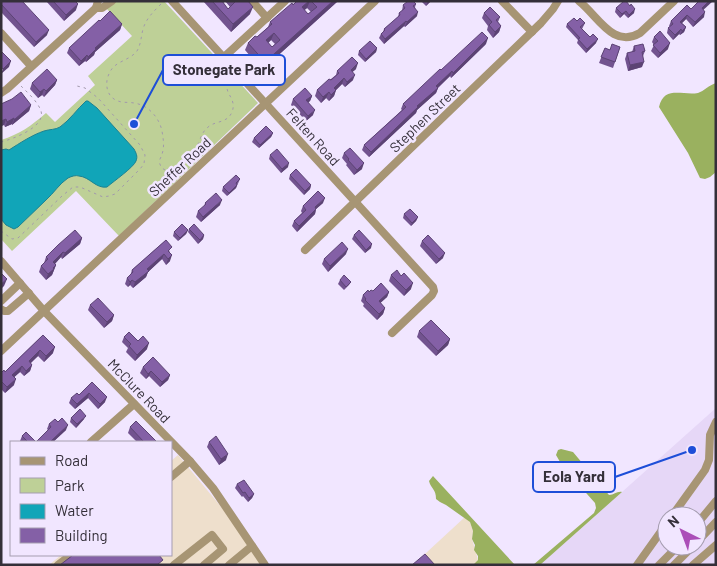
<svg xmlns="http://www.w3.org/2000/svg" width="717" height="566" viewBox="0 0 717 566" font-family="Barlow,sans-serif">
	<rect width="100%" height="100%" fill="#f1e6ff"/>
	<g fill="#eedfcc">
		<path d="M178,455L242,532L263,565H49L61,555H171V461Z"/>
		<path d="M465,517L470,522L473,531L472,539L478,560L476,563L473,565H413Z"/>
	</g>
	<path fill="#e6d7f7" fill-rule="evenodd" d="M716,408V565H540L622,492ZM667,516H697V546H667Z"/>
	<path fill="#bed097" d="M117,1H164L258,103L119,236L76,191L12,251L1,239V140C20,134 31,126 46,113L55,122L95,85L88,76L132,36L106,8Z"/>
	<g fill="#9ab15f">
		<path d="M716,83V172L710,177L705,179L700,178L688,153L659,107C664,85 683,96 698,93C704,91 709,85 716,83Z"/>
		<path d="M561,449L573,452L609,495C614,495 617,491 622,492L540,565H533L594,513L596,508L595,503L563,467L556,455L558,450Z"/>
		<path d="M433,476L515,565H473L478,560V556L474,550L475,545L472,539L473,531L470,522L446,505L440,502L436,499C436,489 431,489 429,481Z"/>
	</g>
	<path fill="#11a5b8" stroke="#1c8292" d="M86,101H88L97,108L134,149C136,153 138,156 136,161C134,167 114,181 107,187C96,189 90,177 79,176C76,175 72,176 68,178C59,184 54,193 46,200C37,209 27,218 18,227L14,229L6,225L1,219V150L6,149L9,150C20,143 32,135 44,131C50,129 55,130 60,127C70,120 77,109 86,101Z"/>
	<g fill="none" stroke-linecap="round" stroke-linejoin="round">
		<g stroke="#a299ac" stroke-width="1" stroke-dasharray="2.5 4" stroke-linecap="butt">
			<path d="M161,4C153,12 146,19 143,29C141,37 141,44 137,51C129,61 115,61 110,72C104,82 106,97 118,101C123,103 129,102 134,103C148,105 159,117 162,131C164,143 165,150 159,161C160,165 161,168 165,170C173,173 191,155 196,148C200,142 201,133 207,128C215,120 227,124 232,112C238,97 220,92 230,80"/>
			<path d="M1,142C13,139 46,127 41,111C38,102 28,93 21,86"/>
			<path d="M1,231L12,239L18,238L62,196L73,187H80L103,197L109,196L115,194L140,169L144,164L145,155L140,145L98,98L85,88L77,86"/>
		</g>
		<g stroke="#a79574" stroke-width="8">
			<path d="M172,1L433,287L434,291L432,295L392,333"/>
			<path d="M252,1L267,18"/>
			<path d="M502,1L532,32"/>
			<path d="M579,1C598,16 613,49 640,33L674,1"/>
			<path d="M96,8H102L112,1"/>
			<path d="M1,33L31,66"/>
			<path d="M223,58L285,1"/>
			<path d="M1,93L7,89L96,8L98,1"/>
			<path d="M305,250L541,23L553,9L558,1"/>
			<path d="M1,261L44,311L190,461L213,488L265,565"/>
			<path d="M1,301L20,283"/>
			<path d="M1,309L4,311H8L29,293"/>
			<path d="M1,351L375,1"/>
			<path d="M91,442L134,404"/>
			<path d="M171,477L190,461"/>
			<path d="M672,516L705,470L709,460L710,435L716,422"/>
			<path d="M697,524L716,501"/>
			<path d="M697,542L716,522"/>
			<path d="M58,565L71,555"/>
			<path d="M174,565L212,535L223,549L204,565"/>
			<path d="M229,565L252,546"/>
			<path d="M637,565L667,523"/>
			<path d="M659,565L678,546"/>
			<path d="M674,565L693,546"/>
			<path d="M693,565L716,545"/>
		</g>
	</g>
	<g fill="#72538f" fill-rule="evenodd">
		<path d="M1,1L47,35L34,47L1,12Z"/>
		<path d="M46,1H75L76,10L64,21Z"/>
		<path d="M203,1H248L250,14L231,32ZM225,1L230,7L228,9L223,3Z"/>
		<path d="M297,1H338L262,70L245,50L248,43L257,37L268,27L270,22ZM307,8L311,12L308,14L304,10ZM271,40L275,44L272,47L268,43Z"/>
		<path d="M421,1H431L426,6Z"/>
		<path d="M416,4L415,7L417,16L405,27L404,26L384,44L379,38L381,34L383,32L384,29L398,17L399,13L402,11L403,5Z"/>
		<path d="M616,8L634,13L628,18L624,14L620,18L615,12Z"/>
		<path d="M691,9L703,10L704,17L693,27L686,19L682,23L686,27L684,32L680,35L679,34L673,40L667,33L668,28L670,27L669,26L671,21Z"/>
		<path d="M484,13L500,17L498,22L501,26L499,32L493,38L487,30L488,26L482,18Z"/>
		<path d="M100,21L122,24L120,30L95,52L94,55L86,62L85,61L79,66L67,53L69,48Z"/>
		<path d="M577,21L585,23L582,29L596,43L586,53L577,43L578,40L566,27L567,24Z"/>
		<path d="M654,37L668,49L658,58L651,51L654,45L652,42Z"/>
		<path d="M486,44L451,78L450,76L438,88L436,93L417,110L416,113L369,157L362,150L364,145L402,110L401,109L403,104L441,70Z"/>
		<path d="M634,46L645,51L643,56L642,67L628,71L625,59L627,53L632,52Z"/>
		<path d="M620,47L613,68L599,63L605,48L610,50Z"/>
		<path d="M377,48L376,52L365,62L358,55L359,51Z"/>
		<path d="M356,69L352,72L353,80L345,87L342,84L336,90L334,96L329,101L326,98L321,103L315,96L317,90L336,75L337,71Z"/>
		<path d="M57,80L55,85L44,97L42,95L38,98L30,89L32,83Z"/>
		<path d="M312,96L310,101L308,102L313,115L306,121L291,105L293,99Z"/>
		<path d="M1,104L31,105L29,111L12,125V124L5,127L4,125L1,126Z"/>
		<path d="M273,133L271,137L259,148L252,142L254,138Z"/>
		<path d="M344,153L362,169L354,175L346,165L347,164L342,158Z"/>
		<path d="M270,155L288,167L281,173L269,159Z"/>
		<path d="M290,175L311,185L310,189L304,195L289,179Z"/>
		<path d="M240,179L236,188L227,196L222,191L223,187Z"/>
		<path d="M205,203L220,205L201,222L196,217L198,211L204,207Z"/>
		<path d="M323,203L316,209L315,214L297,232L292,226L294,221L302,213L301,211L303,206Z"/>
		<path d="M404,214L418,217L416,221L411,226L403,218Z"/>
		<path d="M189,229L204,235L203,239L198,244L188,232Z"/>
		<path d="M188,230L186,234L178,241L173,236L174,232Z"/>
		<path d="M354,235L371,248L365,253L352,239Z"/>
		<path d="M82,238L80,244L62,259L61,257L55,264L56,265L52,275L46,280L39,272L41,266L44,263L46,257Z"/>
		<path d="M166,240L170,253V261L166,265L162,259L148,272L146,277L133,288L130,285L128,287L125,284L127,278L130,276L132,270Z"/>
		<path d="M422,241L443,258L436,264L420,246Z"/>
		<path d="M346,254L328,272L322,264L324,259Z"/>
		<path d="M391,275L411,289L404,296L389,281Z"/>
		<path d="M340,280L351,282L349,285L344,290L338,284Z"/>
		<path d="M373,291L389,292L387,297L380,303L385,308L383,314L377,320L363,306L364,304L361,301L363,295L369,292Z"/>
		<path d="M90,305L114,315L112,321L104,328L88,310Z"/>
		<path d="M419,331L450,339L448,345L436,356L417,337Z"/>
		<path d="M43,335L53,353L44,362L38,356L30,363L32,365L30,371L24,376L20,372L14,377V385L5,393L1,389V373L5,372L12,365Z"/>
		<path d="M124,337L138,341L147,349L135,361L126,352L128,348L122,342Z"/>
		<path d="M143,367L170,375L168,380L160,387L149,376L146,379L140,373Z"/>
		<path d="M92,382L105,402L98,409L88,398L75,409L69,403L71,398L79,395Z"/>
		<path d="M71,418L84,419L76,428L70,422Z"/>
		<path d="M49,424L66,430L53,442H21L20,441L22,436L36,442L48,430L47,429Z"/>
		<path d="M130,427L156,441L155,442H137L128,433Z"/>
		<path d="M209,442L226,460L219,465L207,447Z"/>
		<path d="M237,484L254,494L252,498L248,502L243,496L242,497L235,488Z"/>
	</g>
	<g fill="#5c4374">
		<path d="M309,1H310L307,8L299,15L302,7Z"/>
		<path d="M333,1H338L262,70L265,62Z"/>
		<path d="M428,1H431L426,6Z"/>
		<path d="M709,1H713L700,13L702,8Z"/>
		<path d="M78,4L76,10L64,21L66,15Z"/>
		<path d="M253,7L250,14L231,32L233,24Z"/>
		<path d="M635,9L634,13L628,18L629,15Z"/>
		<path d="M626,11L624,14L620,18L622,14Z"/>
		<path d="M418,12L417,16L405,27L407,22Z"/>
		<path d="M705,12L704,17L693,27L695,22Z"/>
		<path d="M687,15L686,19L679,26L680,22Z"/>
		<path d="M406,21L404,26L384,44L385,39Z"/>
		<path d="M122,24L120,30L95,52L94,55L86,62L88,57L95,48Z"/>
		<path d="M501,26L499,32L493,38L495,32Z"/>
		<path d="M686,27L684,32L680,35L682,31Z"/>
		<path d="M681,29L679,34L673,40L675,35Z"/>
		<path d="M49,30L47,35L34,47L36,42Z"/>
		<path d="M274,33L271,40L263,48L266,40Z"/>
		<path d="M488,38L486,44L451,78L453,73Z"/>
		<path d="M598,39L596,43L586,53L587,49Z"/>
		<path d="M670,43L668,49L658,58L660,53Z"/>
		<path d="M377,48L376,52L365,62L366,59Z"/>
		<path d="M87,55L85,61L79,66L81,61Z"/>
		<path d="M11,61L9,67L1,74L3,69Z"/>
		<path d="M644,62L642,67L628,71L630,65Z"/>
		<path d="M358,63L356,69L348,76L351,70Z"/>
		<path d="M452,71L450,76L434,91L438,88L436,93L417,110L416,113L369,157L371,152L417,106L436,86Z"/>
		<path d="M355,75L353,80L345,87L347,82Z"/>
		<path d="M344,78L342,84L332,94L334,88Z"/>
		<path d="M57,80L55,85L44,97L46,91Z"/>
		<path d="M44,89L42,95L38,98L40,92Z"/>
		<path d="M336,90L334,96L329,101L331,95Z"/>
		<path d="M329,92L326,98L321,103L323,97Z"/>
		<path d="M312,96L310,101L304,106L306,100Z"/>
		<path d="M31,105L29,111L12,125L14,120Z"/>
		<path d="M315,110L313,115L306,121L308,116Z"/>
		<path d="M14,118L12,124L5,127L7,122Z"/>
		<path d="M6,119L4,125L1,126V121Z"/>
		<path d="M273,133L271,137L259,148L260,145Z"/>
		<path d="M289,163L288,167L281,173L282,169Z"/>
		<path d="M364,163L362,169L354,175L357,170Z"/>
		<path d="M237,185L236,188L227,196L229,193Z"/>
		<path d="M311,185L310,189L304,195L305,191Z"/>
		<path d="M325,198L323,203L316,209L315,214L297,232L299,226L315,207Z"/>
		<path d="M222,200L220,205L201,222L203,217Z"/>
		<path d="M418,217L416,221L411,226L412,223Z"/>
		<path d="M188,230L186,234L178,241L180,238Z"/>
		<path d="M204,235L203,239L198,244L200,240Z"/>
		<path d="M82,238L80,244L62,259L65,253Z"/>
		<path d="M372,244L371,248L365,253L366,250Z"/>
		<path d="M348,249L346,254L328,272L330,266Z"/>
		<path d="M63,252L61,257L51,268L53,262Z"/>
		<path d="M445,253L443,258L436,264L439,259Z"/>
		<path d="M164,254L162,259L148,272L146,277L133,288L135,282L147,269Z"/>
		<path d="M172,255L170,261L166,265L168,259Z"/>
		<path d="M56,265L52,275L46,280L48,274Z"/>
		<path d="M7,279L4,286L1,289V284Z"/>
		<path d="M132,280L130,285L128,287L130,282Z"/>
		<path d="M413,283L411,289L404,296L406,290Z"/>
		<path d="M389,292L387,297L376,307L379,301Z"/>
		<path d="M385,308L383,314L377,320L379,314Z"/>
		<path d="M114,315L112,321L104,328L107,322Z"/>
		<path d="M450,339L448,345L436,356L438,351Z"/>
		<path d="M149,343L147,349L135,361L137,355Z"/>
		<path d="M55,347L53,353L44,362L46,356Z"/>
		<path d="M40,350L38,356L27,367L29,361Z"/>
		<path d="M32,365L30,371L24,376L26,371Z"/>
		<path d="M22,366L20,372L10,381L12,375Z"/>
		<path d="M151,371L149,376L146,379L148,374Z"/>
		<path d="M170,375L168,380L160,387L162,382Z"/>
		<path d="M16,379L14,385L5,393L7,387Z"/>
		<path d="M89,393L88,398L75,409L77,404Z"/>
		<path d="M107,397L105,402L98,409L100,404Z"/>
		<path d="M86,416L84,419L76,428L77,424Z"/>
		<path d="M68,425L66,430L53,442H50Z"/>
		<path d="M228,454L226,460L219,465L221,459Z"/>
		<path d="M254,494L252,498L248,502L249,498Z"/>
	</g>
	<g fill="#8460a6" stroke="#5c4374" fill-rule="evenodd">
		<path d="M1,1H22L49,30L36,42L1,4Z"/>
		<path d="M53,1H75L78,4L66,15Z"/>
		<path d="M212,1H222L228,9L235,2L234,1H248L253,7L233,24Z"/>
		<path d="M297,1H309L302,7L308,14L317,7L311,1H333L265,62L248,43L255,36L257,37L272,24L270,22L292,3L293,5ZM274,33L280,40L272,47L266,40Z"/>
		<path d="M408,1H413L416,4L413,6L418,12L407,22L406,21L385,39L381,34L385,30L384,29L400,15L399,13L405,8L403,5Z"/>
		<path d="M624,1H626L630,6L631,4L635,9L629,15L626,11L622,14L616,8Z"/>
		<path d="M699,1H709L702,8L705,12L695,22L687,15L680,22L686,27L682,31L681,29L675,35L668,28L673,24L671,21L687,5L691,9Z"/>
		<path d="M490,7L500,17L496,20L501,26L495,32L489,25L492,22L484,13Z"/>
		<path d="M110,11L122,24L95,48L96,49L88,57L87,55L81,61L69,48L99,20L100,21Z"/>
		<path d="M574,18L577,21L580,18L585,23L580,27L590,37L593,34L598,39L587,49L578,39L580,38L567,24Z"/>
		<path d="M660,31L670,43L660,53L653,45L658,41L654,37Z"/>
		<path d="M482,32L488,38L453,73L452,71L436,86L438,88L417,106L418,107L371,152L364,145L406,107L403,104L440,69L441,70Z"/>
		<path d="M370,41L377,48L366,59L359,51Z"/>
		<path d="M612,44L620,47L615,62L601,57L605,48L610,50Z"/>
		<path d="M643,44L645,51L642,52L644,62L630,65L627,53L635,51L634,46Z"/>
		<path d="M1,51L11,61L3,69L1,68Z"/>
		<path d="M352,57L358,63L351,70L355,75L347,82L344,78L334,88L336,90L331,95L329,92L323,97L317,90L329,79L331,80L339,73L337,71Z"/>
		<path d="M47,69L57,80L46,91L44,89L40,92L32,83Z"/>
		<path d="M305,88L312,96L306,100L315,110L308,116L293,99Z"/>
		<path d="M21,92L31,105L14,120V118L7,122L6,119L1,121V104L12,99Z"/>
		<path d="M266,126L273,133L260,145L254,138Z"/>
		<path d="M350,148L364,163L357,170L348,160L349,159L344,153Z"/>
		<path d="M277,149L289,163L282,169L270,155Z"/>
		<path d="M296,169L311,185L305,191L290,175Z"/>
		<path d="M236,175L240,179L236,183L237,185L229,193L223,187Z"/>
		<path d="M318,191L325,198L315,207L316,209L299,226L294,221L306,210L303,206Z"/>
		<path d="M216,193L222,200L203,217L198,211L206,204L205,203Z"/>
		<path d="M410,209L418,217L412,223L404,214Z"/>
		<path d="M182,224L188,230L180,238L174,232Z"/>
		<path d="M194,224L204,235L200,240L189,229Z"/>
		<path d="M75,230L82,238L65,253L63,252L53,262L56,265L53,268L54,269L48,274L41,266L48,259L46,257L58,245Z"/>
		<path d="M359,230L372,244L366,250L354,235Z"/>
		<path d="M428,235L445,253L439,259L422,241Z"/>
		<path d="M166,240L172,247L168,251L172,255L168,259L164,254L147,269L149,271L135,282L132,280L130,282L127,278L133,272L132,270Z"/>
		<path d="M342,242L348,249L330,266L324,259Z"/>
		<path d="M397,270L401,276L404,273L413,283L406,290L391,275Z"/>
		<path d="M1,273L7,279L1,284Z"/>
		<path d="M344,275L351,282L346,287L340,280Z"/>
		<path d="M381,283L389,292L379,301L385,308L379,314L365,300L366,299L363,295L368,290L369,292L371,290L373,291Z"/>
		<path d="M98,298L114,315L107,322L90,305Z"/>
		<path d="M431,320L450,339L438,351L419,331Z"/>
		<path d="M129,332L138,341L143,336L149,343L137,355L129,346L131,344L124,337Z"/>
		<path d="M43,335L55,347L46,356L40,350L29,361L32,365L26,371L22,366L12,375L16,379L7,387L1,381V373L4,370L5,372L12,365Z"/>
		<path d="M153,357L170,375L162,382L151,371L148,374L143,367Z"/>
		<path d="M92,382L107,397L100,404L89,393L77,404L71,398L77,393L79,395Z"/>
		<path d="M80,409L86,416L77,424L71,418Z"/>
		<path d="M62,418L68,425L50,442H28L22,436L26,432L36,442L51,427L49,424L55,419L58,422Z"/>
		<path d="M136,421L156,441L154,442H144L130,427Z"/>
		<path d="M216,436L228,454L221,459L209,442Z"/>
		<path d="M244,480L254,494L249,498L245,492L243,493L237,484Z"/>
		<path d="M425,554L435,565H412Z"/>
		<path d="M73,555H159L163,560L157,565H60Z"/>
	</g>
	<g text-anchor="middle" stroke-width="5" stroke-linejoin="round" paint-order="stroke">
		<g font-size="14" fill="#342f39" stroke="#f1e6ff">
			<text transform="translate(425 118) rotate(-44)" y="5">Stephen Street</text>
			<text transform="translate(313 137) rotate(48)" y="5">Felten Road</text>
			<text transform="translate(180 167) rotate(-43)" y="5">Sheffer Road</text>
			<text transform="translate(139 391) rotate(46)" y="5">McClure Road</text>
		</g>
	</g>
	<path fill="none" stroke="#1d4ed8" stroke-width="2" d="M134 124L163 70M692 450L615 477"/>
	<g fill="#1d4ed8" stroke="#f1e6ff" stroke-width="2">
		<circle cx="134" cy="124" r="5"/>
		<circle cx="692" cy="450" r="5"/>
	</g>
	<g fill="#f1e6ff" stroke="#1d4ed8" stroke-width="2">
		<rect x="163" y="55" width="122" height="30" rx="5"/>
		<rect x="533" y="462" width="82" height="30" rx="5"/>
	</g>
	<g font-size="15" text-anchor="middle" font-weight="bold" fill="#342f39">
		<text x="224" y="75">Stonegate Park</text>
		<text x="574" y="482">Eola Yard</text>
	</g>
	<rect width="717" height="566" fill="none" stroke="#342f39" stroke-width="5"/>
	<rect x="10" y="441" width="162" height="115" fill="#f1e6ff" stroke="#a59db0"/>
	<rect x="20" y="457" width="25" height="8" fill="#a79574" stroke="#a59db0"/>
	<text x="55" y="466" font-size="15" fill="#342f39">Road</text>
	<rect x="20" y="478" width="25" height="15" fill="#bed097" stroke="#a59db0"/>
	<text x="55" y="491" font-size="15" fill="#342f39">Park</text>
	<rect x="20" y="504" width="25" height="15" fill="#11a5b8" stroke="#a59db0"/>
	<text x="55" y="516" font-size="15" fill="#342f39">Water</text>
	<rect x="20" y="528" width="25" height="15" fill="#8460a6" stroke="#a59db0"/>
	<text x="55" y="541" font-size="15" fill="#342f39">Building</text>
	<g transform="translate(682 531) rotate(318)"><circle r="24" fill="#f1e6ff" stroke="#a59db0"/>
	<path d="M0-4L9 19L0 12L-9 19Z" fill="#ab4eb8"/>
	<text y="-8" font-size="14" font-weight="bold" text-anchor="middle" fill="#342f39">N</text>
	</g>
</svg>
